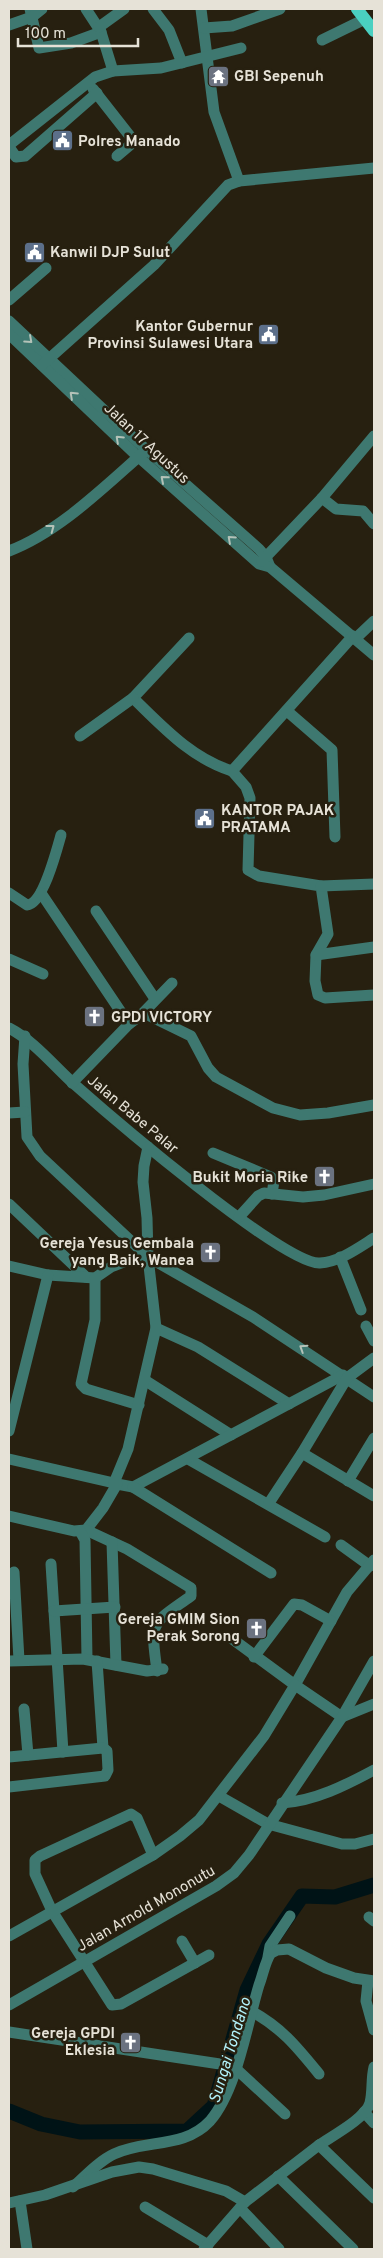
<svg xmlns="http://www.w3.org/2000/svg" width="383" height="2258" viewBox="0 0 383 2258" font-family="Overpass,sans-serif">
	<rect width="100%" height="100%" fill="#272010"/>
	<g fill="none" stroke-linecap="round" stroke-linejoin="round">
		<path stroke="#001316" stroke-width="15" d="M9,2111L41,2124L80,2132L187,2131L214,2106L247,1990L269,1944L302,1896L335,1897L374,1885"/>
		<g stroke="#3e7870" stroke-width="11">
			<path d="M30,9L39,48L71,43L101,32"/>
			<path d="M86,9L101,32L113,71"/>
			<path d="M153,9L169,30L182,63"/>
			<path d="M201,9L214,112L239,181"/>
			<path d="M9,25L32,17L42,9"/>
			<path d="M99,27L124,9"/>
			<path d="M204,28L232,26L280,9"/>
			<path d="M322,40L365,19"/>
			<path d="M93,89L133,140L130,145L117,156"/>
			<path d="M9,145L95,77L113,71L161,68L241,48"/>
			<path d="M9,147L16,157L25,156L97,93"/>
			<path d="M9,300L46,268"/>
			<path d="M9,321L139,443L259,549L266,557L270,567"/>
			<path d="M9,334L134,453L259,564L270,567L374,655"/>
			<path d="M42,365L154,265L228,185L239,181L374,168"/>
			<path d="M322,498L336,509L363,511L374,524"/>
			<path d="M9,551C59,532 104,487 144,452"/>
			<path d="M262,561L322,498L374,436"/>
			<path d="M353,636L232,771L246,787L250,798L248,870L259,876L321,886L328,934L316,955L315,981L318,995L325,998L374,995"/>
			<path d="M189,638L133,698C163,727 191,758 232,771"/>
			<path d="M355,639L374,621"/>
			<path d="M287,711L332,750L335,837"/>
			<path d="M80,736L133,698"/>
			<path d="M321,886L374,884"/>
			<path d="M9,893L27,905C43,904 57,849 61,835"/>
			<path d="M41,893L129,1024"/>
			<path d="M96,911L155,999"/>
			<path d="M316,955L374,947"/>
			<path d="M9,959L43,974"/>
			<path d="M141,1015L172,983"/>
			<path d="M9,1028C34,1041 53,1065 74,1084C109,1115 285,1266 320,1263C339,1262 358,1248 374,1238"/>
			<path d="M25,1036L23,1064L27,1137L40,1156L148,1257L253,1317L374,1397"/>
			<path d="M72,1083L129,1024L141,1015H148L191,1036L208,1068L216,1077L273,1108L300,1115L328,1113L374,1105"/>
			<path d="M9,1113L25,1112"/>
			<path d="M213,1153L271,1177L274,1181L272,1194"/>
			<path d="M9,1204L86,1277"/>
			<path d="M239,1217L258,1196L264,1193L303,1197L324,1195L374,1184"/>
			<path d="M340,1257L361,1310"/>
			<path d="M9,1266L48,1275L95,1278L111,1267L144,1254"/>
			<path d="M95,1278V1320L81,1384L86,1389L139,1405"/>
			<path d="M366,1326L374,1341"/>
			<path d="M156,1328L198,1347L289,1404"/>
			<path d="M146,1381L231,1435"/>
			<path d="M9,1431L48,1275"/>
			<path d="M302,1453L374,1496"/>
			<path d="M9,1459L114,1483"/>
			<path d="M188,1459L325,1537"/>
			<path d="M348,1481L374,1438"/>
			<path d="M117,1484L133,1487L343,1375"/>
			<path d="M133,1487L271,1573"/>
			<path d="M269,1503L302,1453L347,1378L374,1358"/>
			<path d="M9,1516L74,1531L86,1530L103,1508L117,1484L114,1483L128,1449L156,1328L148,1257L147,1218L143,1182L144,1166L148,1147"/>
			<path d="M86,1530L127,1549L191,1588V1596C151,1625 150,1619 157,1671"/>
			<path d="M80,1531L85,1540L87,1659"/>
			<path d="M112,1542L116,1665"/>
			<path d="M341,1545L370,1566"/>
			<path d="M51,1564L63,1752"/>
			<path d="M14,1572L19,1660"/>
			<path d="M54,1611L115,1607"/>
			<path d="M231,1638L295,1685L347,1592L374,1560"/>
			<path d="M254,1657L294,1604L302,1605L331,1621"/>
			<path d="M9,1661L83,1659L147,1671L163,1669"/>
			<path d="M97,1661L103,1748"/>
			<path d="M24,1709L28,1755"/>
			<path d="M9,1757L103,1748L107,1751L108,1770L105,1776L9,1787"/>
			<path d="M219,1796L268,1824L342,1844H355L374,1839"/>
			<path d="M282,1803C315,1801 346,1785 374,1770"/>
			<path d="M153,1855L137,1818L131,1814L40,1856L35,1860V1874L52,1911L112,2005L121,2004L209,1955"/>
			<path d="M369,1917L374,1921"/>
			<path d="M9,1936L153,1855L180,1836L199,1820L264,1736L295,1685L342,1717L374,1704"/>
			<path d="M182,1941L195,1963"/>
			<path d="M268,1957L270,1946L290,1916"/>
			<path d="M368,1981L366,2001L374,2030"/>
			<path d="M9,2005L216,1886L234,1873L249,1855L342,1717L374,1661"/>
			<path d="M251,2011C282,2028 297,2047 319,2074"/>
			<path d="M9,2032L233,2066L285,2114"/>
			<path d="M364,2112L374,2123"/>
			<path d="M319,2145C332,2136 366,2118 370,2103C373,2091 371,2079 374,2067"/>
			<path d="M278,2176L353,2249"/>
			<path d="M73,2187C85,2176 99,2161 114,2154C146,2139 184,2149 210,2121C237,2090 247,2024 259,1985C263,1975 265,1961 271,1953L277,1950L289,1949L326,1968L354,1978L374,1981"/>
			<path d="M20,2201L27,2249"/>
			<path d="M9,2203L45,2195L112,2172L139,2167L153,2169L226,2191L245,2202"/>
			<path d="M145,2207L208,2245"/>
			<path d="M240,2208L279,2249"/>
			<path d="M204,2249L245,2202L319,2145L374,2198"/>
		</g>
		<path stroke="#4ad0c1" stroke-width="12" d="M357,9L374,31"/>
	</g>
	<defs><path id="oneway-chevron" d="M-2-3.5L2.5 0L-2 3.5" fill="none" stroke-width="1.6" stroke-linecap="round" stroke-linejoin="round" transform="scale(1.25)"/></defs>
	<g stroke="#b4c2b8">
		<use href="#oneway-chevron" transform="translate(29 340) rotate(42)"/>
		<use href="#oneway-chevron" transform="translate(73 395) rotate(-137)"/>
		<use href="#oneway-chevron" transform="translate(119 439) rotate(-137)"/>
		<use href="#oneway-chevron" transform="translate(164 479) rotate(-139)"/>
		<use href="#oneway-chevron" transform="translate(51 528) rotate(-37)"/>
		<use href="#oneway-chevron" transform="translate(231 539) rotate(-138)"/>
		<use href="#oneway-chevron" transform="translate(303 1348) rotate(-147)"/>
	</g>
	<defs>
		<symbol id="temple-square" viewBox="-11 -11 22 22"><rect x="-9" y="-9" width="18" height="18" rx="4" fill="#6b7280" stroke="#272010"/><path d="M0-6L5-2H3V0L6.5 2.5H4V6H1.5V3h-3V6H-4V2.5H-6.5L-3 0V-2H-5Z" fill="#fff"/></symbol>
		<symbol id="civic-square" viewBox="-11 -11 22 22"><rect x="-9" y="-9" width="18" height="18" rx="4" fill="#5c6f8a" stroke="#272010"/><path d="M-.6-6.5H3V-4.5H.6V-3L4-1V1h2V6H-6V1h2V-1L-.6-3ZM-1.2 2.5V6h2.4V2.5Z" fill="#fff"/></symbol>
		<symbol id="church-square" viewBox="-11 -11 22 22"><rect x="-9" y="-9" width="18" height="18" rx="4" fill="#6b7280" stroke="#272010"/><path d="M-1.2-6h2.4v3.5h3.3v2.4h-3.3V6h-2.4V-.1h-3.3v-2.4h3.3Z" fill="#fff"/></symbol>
	</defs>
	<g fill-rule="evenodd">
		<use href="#temple-square" x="206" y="64" width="25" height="25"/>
		<use href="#civic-square" x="50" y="128" width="25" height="25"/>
		<use href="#civic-square" x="22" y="240" width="25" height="25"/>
		<use href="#civic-square" x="256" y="322" width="25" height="25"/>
		<use href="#civic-square" x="192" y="806" width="25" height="25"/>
		<use href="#church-square" x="82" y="1004" width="25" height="25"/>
		<use href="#church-square" x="312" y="1164" width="25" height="25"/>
		<use href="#church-square" x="198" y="1240" width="25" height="25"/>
		<use href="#church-square" x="244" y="1616" width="25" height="25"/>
		<use href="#church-square" x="118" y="2030" width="25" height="25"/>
	</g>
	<g text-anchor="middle" stroke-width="5" stroke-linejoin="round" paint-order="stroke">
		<g font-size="15" font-weight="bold" fill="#e6e2d7" stroke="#272010" text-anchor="start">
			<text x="234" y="81">GBI Sepenuh</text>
			<text x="78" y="146">Polres Manado</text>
			<text x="50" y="257">Kanwil DJP Sulut</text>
			<text x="253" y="331" text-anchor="end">Kantor Gubernur<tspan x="253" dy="17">Provinsi Sulawesi Utara</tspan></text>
			<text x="221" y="815">KANTOR PAJAK<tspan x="221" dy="17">PRATAMA</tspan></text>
			<text x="111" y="1022">GPDI VICTORY</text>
			<text x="308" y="1182" text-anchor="end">Bukit Moria Rike</text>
			<text x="194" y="1248" text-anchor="end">Gereja Yesus Gembala<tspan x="194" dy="17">yang Baik, Wanea</tspan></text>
			<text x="240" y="1624" text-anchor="end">Gereja GMIM Sion<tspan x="240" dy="17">Perak Sorong</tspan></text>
			<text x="115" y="2038" text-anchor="end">Gereja GPDI<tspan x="115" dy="17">Eklesia</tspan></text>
		</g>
		<g font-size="15" fill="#e6e2d7" stroke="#272010">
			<text transform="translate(147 443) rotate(43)" y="5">Jalan 17 Agustus</text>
			<text transform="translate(133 1114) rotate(40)" y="5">Jalan Babe Palar</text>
			<text transform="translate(146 1908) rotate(-30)" y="5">Jalan Arnold Mononutu</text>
		</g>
		<g font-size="16" font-style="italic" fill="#b2f1fa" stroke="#272010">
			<text transform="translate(229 2050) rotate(-73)" y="6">Sungai Tondano</text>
		</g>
	</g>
	<rect width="383" height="2258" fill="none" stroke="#e6e2d7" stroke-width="20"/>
	<path d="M18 38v8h120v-8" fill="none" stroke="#e6e2d7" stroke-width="2.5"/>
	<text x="25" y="38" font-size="15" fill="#e6e2d7" stroke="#272010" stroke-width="4" paint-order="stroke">100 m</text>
</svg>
